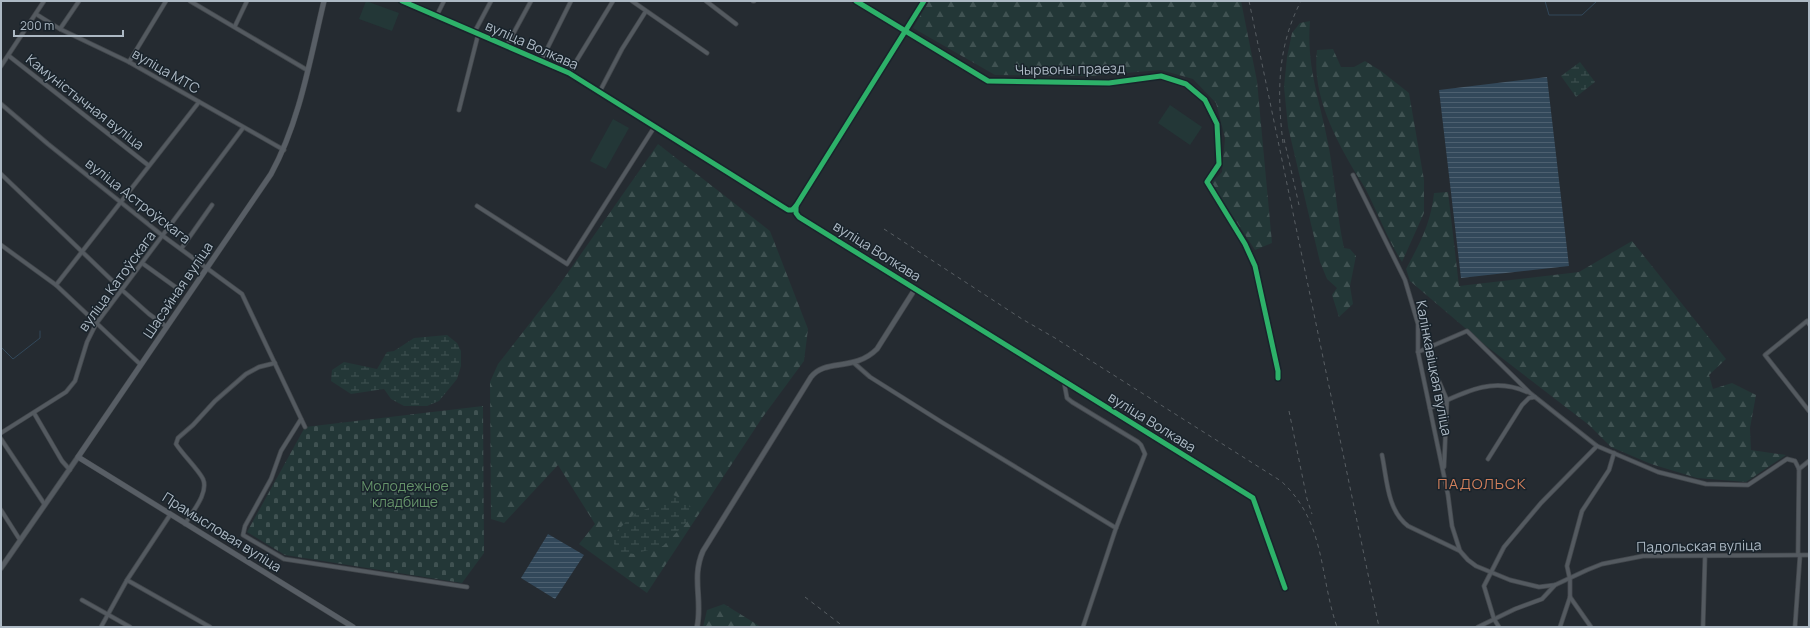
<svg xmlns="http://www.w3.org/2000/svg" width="1810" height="628" viewBox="0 0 1810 628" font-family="Manrope,sans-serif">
	<defs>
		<pattern id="forest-firs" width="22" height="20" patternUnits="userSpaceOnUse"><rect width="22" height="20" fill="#233737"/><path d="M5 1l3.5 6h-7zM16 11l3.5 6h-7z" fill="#405252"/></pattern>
		<pattern id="wetland-marsh" width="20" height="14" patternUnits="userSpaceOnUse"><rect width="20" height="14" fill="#233737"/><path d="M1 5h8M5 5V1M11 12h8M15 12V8" fill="none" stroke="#405252"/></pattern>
		<pattern id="cemetery-stones" width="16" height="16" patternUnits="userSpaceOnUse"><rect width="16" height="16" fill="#233737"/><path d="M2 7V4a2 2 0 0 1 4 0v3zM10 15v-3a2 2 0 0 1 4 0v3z" fill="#405252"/></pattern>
		<pattern id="water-rules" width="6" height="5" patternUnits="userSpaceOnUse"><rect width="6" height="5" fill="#32485a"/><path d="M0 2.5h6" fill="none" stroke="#4d6070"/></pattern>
	</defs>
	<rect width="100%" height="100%" fill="#252b31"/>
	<g fill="url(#forest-firs)">
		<path d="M929,1H1241L1257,81L1272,243L1255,250L1211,183L1222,172L1225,138L1216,103L1193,79L1161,70L1091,76L995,75L913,28Z"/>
		<path d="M1310,21C1306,68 1321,103 1329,148C1335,182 1337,215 1344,248L1350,249L1356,256L1350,286L1353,304L1339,317L1332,295L1337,288L1327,279L1320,262L1288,127L1284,87L1287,57L1292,33L1300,23Z"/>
		<path d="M1333,49L1341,67H1354L1365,61L1381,71L1409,93L1424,180V213L1402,262C1387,238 1378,213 1365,188C1361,181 1356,174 1352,167C1332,132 1312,92 1317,50Z"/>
		<path d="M658,144L770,231L808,329L804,361L762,418L647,593L579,544L595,524L558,465L504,523L491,519L490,382L498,364L555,291Z"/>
		<path d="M1448,192L1459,286L1579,272L1632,241L1726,359L1709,375L1713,389L1732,383L1756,395L1750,428L1751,450L1786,455L1746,482L1697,478L1651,464L1611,447L1589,425L1485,345L1410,281L1406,269C1420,243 1431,223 1434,193Z"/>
		<path d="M724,604L761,627H703L707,610Z"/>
	</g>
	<g fill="url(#wetland-marsh)">
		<path d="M1580,62L1595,82L1576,97L1561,76Z"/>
		<path d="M447,335L457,343L461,351V366L457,379L439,401L427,406H404L391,399L384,389L351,394L331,381L332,370L344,362L377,369L387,352L394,351L414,338Z"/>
		<path d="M673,495L690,502L688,521L663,546L634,554L616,551L612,536L634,514L656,505Z"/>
	</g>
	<path fill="url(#cemetery-stones)" d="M483,406L484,553L462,583L285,555L247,532L305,427Z"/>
	<g fill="#233737">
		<path d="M366,1L399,13L392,31L359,19Z"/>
		<path d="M1170,105L1202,127L1190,145L1158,123Z"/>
		<path d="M613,119L629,128L606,169L590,161Z"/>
	</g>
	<g fill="url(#water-rules)">
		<path d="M1547,77L1569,266L1461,278L1439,90Z"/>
		<path d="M548,534L584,555L555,599L521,578Z"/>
	</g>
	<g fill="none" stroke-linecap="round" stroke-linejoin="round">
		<g stroke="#32485a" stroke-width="1">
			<path d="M1545,1L1549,15H1582L1597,1"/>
			<path d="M1,347L13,359L40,338V331"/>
		</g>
		<defs>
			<g id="minor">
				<path d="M190,1L307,70"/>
				<path d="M632,1L707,53"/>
				<path d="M706,1L736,24"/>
				<path d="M753,1H754"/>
				<path d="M924,1L905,31L988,81L1109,83L1161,76L1186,84L1205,100L1217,124L1219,164L1207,182L1245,244L1255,266L1278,371V378"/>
				<path d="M36,14L60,29L129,62L284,150"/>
				<path d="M436,17L444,1"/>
				<path d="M235,26L247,1"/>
				<path d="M60,29L79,1"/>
				<path d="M474,33L491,1"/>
				<path d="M506,47L531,1"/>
				<path d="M9,56L148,165"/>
				<path d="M541,61L571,1"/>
				<path d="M129,62L166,1"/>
				<path d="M1,66L44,1"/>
				<path d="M569,73L613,1"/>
				<path d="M600,91L622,49L646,11"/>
				<path d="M1,104L48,144L163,236L242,294L305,427"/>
				<path d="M459,110L478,35"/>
				<path d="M1,174L122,290L149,314L167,327"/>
				<path d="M1353,175L1405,280L1418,324V352L1448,495L1452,526L1460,551L1468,560L1476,566L1510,580L1539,587L1555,585"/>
				<path d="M477,206L567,264L655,126"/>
				<path d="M1,245L56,285L141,365"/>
				<path d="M181,249L212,205"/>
				<path d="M142,263L181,291"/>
				<path d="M56,285L199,102"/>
				<path d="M915,289L1253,498L1285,588"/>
				<path d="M1809,324L1807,321L1765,355L1809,411"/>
				<path d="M1425,349L1447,400L1444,467"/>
				<path d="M1418,352L1467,331L1530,393L1597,446L1658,472L1706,484L1748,485L1787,459L1795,461L1799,469L1798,555"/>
				<path d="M854,363L870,377L943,423L1116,528"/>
				<path d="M1064,382L1067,398L1072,402L1138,442L1141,445L1145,454L1116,528L1083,627"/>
				<path d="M1430,408C1463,393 1491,376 1527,392"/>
				<path d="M34,413L62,461L70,470"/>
				<path d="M301,419L281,451L271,479L245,526L243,535L284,559L467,587"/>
				<path d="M1,433L66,392L75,381L87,342L96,324L243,128"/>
				<path d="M1,439L45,505"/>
				<path d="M1382,455C1387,479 1387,510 1408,526L1460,551"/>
				<path d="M1488,459L1522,405L1529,398L1535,397"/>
				<path d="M1799,469L1809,461"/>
				<path d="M1,510L20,540"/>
				<path d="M185,524C192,512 209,493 203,479C198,469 183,455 176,444L178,438L193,425L215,401L246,374L259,367L275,363"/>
				<path d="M127,580L210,627"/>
				<path d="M82,600L130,627"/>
				<path d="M101,627L127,580L170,515"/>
				<path d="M1478,627L1515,609L1542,599L1555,585L1587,570L1602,564L1643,556L1809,555"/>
				<path d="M1499,627L1494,619L1484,586L1504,547L1541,503L1597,446"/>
				<path d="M1560,627L1570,597"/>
				<path d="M1591,627L1570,597V580L1567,566L1582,511L1609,470L1614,453"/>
				<path d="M1703,627L1705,556"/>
				<path d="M1795,627L1800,555"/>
			</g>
			<g id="tertiary">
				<path d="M402,1L569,73L788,210H792L796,206L905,31L856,1"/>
				<path d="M1,568L78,457"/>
				<path d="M697,627C703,600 691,578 703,551L811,377C826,358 854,372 877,349L915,289L799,217L796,213V206"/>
			</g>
			<path id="secondary" d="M324,1C310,59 300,121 271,174L78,457L353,627"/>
		</defs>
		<use href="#minor" stroke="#42474c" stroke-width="5"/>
		<use href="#tertiary" stroke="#42474c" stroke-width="6"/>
		<use href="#secondary" stroke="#42474c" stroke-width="6"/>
		<use href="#minor" stroke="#545a60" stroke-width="3.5"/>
		<use href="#tertiary" stroke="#545a60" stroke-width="4.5"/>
		<use href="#secondary" stroke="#585e65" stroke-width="5"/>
		<g stroke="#585e63" stroke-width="1" stroke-dasharray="4 4" stroke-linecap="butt">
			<path d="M1249,1L1379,627"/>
			<path d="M1284,139L1299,205"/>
			<path d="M1283,143C1277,93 1277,47 1301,1"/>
			<path d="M884,229L1022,319L1055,338L1281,481C1326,522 1319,575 1337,627"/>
			<path d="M1289,411L1307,499L1312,514"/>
			<path d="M805,597L844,627"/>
		</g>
		<defs>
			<g id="cycleway">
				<path d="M402,1L569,73L788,210H792L796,206L924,1"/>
				<path d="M856,1L988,81L1109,83L1161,76L1186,84L1205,100L1217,124L1219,164L1207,182L1245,244L1255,266L1278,371V378"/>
				<path d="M796,206V213L799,217L1253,498L1285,588"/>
			</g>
		</defs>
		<use href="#cycleway" stroke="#19232b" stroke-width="8"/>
		<use href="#cycleway" stroke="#2db169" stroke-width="5"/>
	</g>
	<g text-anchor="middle" stroke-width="3" stroke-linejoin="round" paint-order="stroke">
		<g font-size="14" fill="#adb9c4" stroke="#19232b">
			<text transform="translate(532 45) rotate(24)" y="5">вуліца Волкава</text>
			<text transform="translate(1070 69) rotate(-1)" y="5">Чырвоны праезд</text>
			<text transform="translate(166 71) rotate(30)" y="5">вуліца МТС</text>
			<text transform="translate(85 102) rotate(38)" y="5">Камуністычная вуліца</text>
			<text transform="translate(138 201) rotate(38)" y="5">вуліца Астроўскага</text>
			<text transform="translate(877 251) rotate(32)" y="5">вуліца Волкава</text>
			<text transform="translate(117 281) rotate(-54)" y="5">вуліца Катоўскага</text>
			<text transform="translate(178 290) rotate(-56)" y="5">Шасэйная вуліца</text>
			<text transform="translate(1434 368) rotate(79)" y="5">Калінкавіцкая вуліца</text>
			<text transform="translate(1152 422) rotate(32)" y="5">вуліца Волкава</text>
			<text transform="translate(222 532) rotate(32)" y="5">Прамысловая вуліца</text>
			<text transform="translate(1699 546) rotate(-1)" y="5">Падольская вуліца</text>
		</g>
		<g font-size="14" fill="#65936a" stroke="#19232b">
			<text x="405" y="491">Молодежное<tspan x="405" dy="16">кладбище</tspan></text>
		</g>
		<g font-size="15" letter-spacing="1" fill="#d17f5b" stroke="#19232b">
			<text x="1482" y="489">ПАДОЛЬСК</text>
		</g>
	</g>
	<rect width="1810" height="628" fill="none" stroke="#adb9c4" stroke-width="4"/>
	<path d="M14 30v6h109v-6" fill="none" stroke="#adb9c4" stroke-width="2"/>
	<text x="20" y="30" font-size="12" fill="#adb9c4" stroke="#19232b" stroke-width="3" paint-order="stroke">200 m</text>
</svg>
